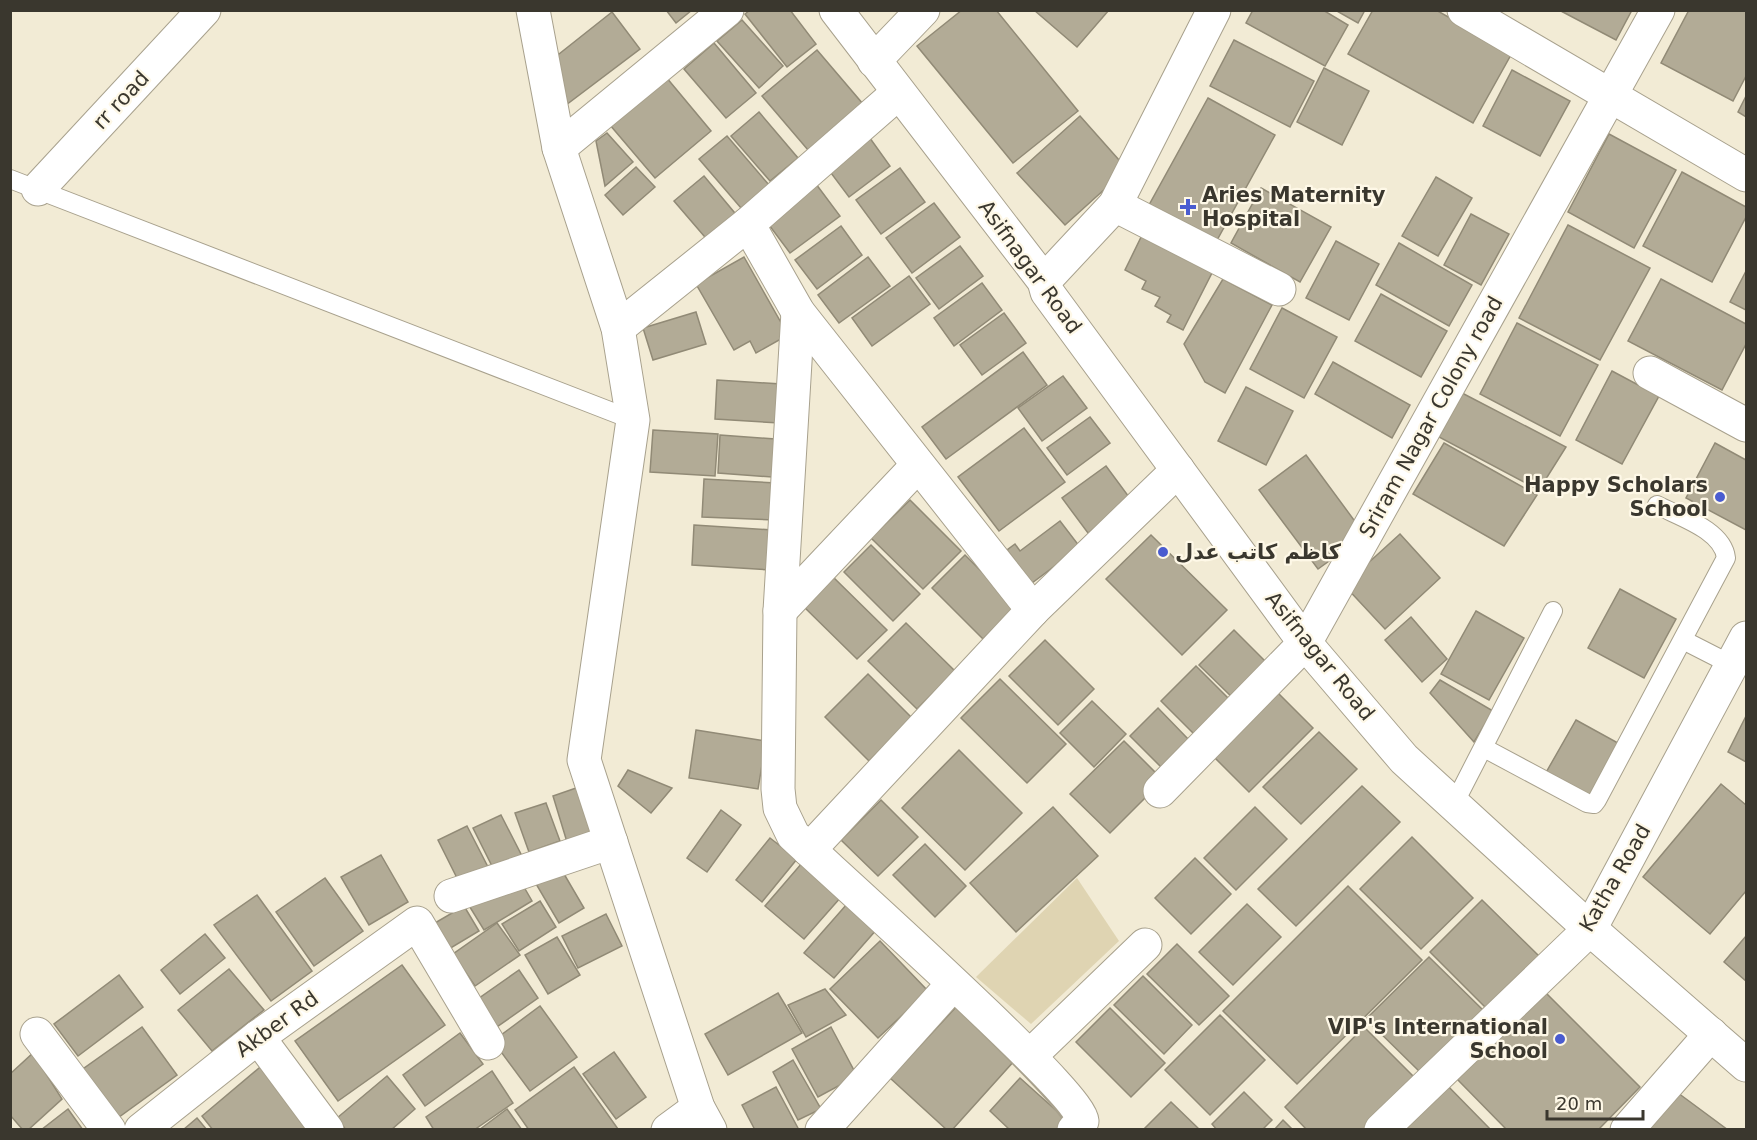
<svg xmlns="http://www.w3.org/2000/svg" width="1757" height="1140" viewBox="0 0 1757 1140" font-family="'DejaVu Sans','Noto Sans Arabic',sans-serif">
	<rect width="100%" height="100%" fill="#f2ebd5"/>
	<path fill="#dfd4b2" d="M1077,878L1119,941L1031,1024L976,977Z"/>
	<g fill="#b2ab96" stroke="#918a76" stroke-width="1.5">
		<path d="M666,10H692L676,23Z"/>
		<path d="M750,10H790L816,44L787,67L745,14Z"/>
		<path d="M962,10H996L1078,111L1013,163L917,46Z"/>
		<path d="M1034,10H1109L1077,47Z"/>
		<path d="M1253,10H1323L1348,25L1325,66L1246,23Z"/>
		<path d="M1335,10H1365L1358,23Z"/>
		<path d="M1373,10H1436L1512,53L1473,123L1348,54Z"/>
		<path d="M1559,10H1632L1616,40Z"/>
		<path d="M1689,10H1746V76L1733,101L1661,63Z"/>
		<path d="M612,12L640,49L566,105L554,58Z"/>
		<path d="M742,20L783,66L759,88L717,41Z"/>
		<path d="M1234,40L1314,81L1290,127L1210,86Z"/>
		<path d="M714,43L756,93L726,118L684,69Z"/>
		<path d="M817,50L863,104L808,150L762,96Z"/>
		<path d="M1324,68L1369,91L1342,145L1297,122Z"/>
		<path d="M1512,70L1570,101L1540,156L1483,126Z"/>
		<path d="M666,77L711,131L655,178L610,125Z"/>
		<path d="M1746,96V117L1738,112Z"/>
		<path d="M1208,98L1275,135L1216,242L1149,205Z"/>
		<path d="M759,112L798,158L770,181L731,136Z"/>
		<path d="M1080,116L1127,169L1065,225L1017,173Z"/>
		<path d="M607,133L633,162L605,186L596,141Z"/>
		<path d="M867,134L890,166L849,197L825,165Z"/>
		<path d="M1609,134L1676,170L1634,248L1568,212Z"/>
		<path d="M727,136L769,185L741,208L699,159Z"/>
		<path d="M636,167L655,187L623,215L605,195Z"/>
		<path d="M900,168L925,202L881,234L856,200Z"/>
		<path d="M1682,172L1746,207V217L1712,282L1643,246Z"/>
		<path d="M704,176L739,218L710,243L674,201Z"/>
		<path d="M1436,177L1472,198L1438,256L1402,236Z"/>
		<path d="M816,184L840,216L790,253L766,221Z"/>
		<path d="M1261,188L1331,227L1300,282L1231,243Z"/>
		<path d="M934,203L960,237L912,273L886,238Z"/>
		<path d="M1471,214L1509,234L1481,285L1444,265Z"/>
		<path d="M1568,225L1650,268L1600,360L1519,318Z"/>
		<path d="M841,226L862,255L817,289L795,260Z"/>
		<path d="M1145,229L1216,265L1183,330L1167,322L1171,315L1155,306L1160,297L1142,289L1146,281L1125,270Z"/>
		<path d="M1336,241L1379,264L1349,320L1306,298Z"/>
		<path d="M1399,243L1472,285L1449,326L1376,285Z"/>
		<path d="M960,246L983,276L939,309L916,278Z"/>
		<path d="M744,257L788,335L756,353L750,341L734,350L696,284Z"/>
		<path d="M868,257L890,286L839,323L818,295Z"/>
		<path d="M1746,271V310L1730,302Z"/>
		<path d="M909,276L930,304L872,346L852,318Z"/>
		<path d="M1223,279L1272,305L1225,393L1205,382L1184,344Z"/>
		<path d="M1661,279L1746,324V344L1722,390L1628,341Z"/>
		<path d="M982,283L1002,310L954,346L934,318Z"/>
		<path d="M1381,294L1447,331L1421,377L1355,341Z"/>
		<path d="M1282,308L1337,337L1304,398L1250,369Z"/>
		<path d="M696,312L706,344L653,360L643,328Z"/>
		<path d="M1004,313L1026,343L982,375L960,345Z"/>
		<path d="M1517,323L1598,365L1560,436L1480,394Z"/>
		<path d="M1023,352L1047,385L946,459L922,427Z"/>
		<path d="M1333,362L1410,405L1392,438L1315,394Z"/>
		<path d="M1612,371L1659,396L1622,464L1576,440Z"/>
		<path d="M1063,376L1087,408L1042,441L1018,408Z"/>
		<path d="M717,380L781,384L779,423L715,419Z"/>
		<path d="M1246,387L1293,411L1266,465L1218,441Z"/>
		<path d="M1462,393L1566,447L1539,490L1439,437Z"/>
		<path d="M1090,417L1110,443L1067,475L1047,448Z"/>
		<path d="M1024,428L1065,482L999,531L958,477Z"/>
		<path d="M653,430L718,434L715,476L650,472Z"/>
		<path d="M720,435L788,440L786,478L718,473Z"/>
		<path d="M1444,443L1537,495L1504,546L1413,494Z"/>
		<path d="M1715,443L1746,460V530L1686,498Z"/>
		<path d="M1306,455L1365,535L1318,569L1259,490Z"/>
		<path d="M1106,466L1132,501L1088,533L1062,498Z"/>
		<path d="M704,479L776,483L774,520L702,517Z"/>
		<path d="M910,500L961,551L923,589L871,538Z"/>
		<path d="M1060,521L1080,547L1032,583L1007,550L1015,544L1020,551Z"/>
		<path d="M694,525L772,530L770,570L692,565Z"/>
		<path d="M1400,534L1440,578L1385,629L1344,585Z"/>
		<path d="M1151,535L1227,610L1182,655L1106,579Z"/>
		<path d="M871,545L920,594L893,621L844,572Z"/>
		<path d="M965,555L1016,606L983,639L932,588Z"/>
		<path d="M830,574L887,630L857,659L800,603Z"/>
		<path d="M1620,589L1676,619L1644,678L1588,648Z"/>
		<path d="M1476,611L1524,638L1489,700L1441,674Z"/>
		<path d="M1411,617L1447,659L1422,682L1385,640Z"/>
		<path d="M906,623L955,671L917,709L868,661Z"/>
		<path d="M1234,630L1272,668L1238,703L1199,665Z"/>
		<path d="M1045,640L1094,689L1058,725L1009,676Z"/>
		<path d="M1196,666L1230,700L1195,735L1161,701Z"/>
		<path d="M868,674L912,718L869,761L825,717Z"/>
		<path d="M1000,679L1066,744L1027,783L961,718Z"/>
		<path d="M1440,680L1493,711L1474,742L1430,693Z"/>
		<path d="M1273,688L1313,728L1249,792L1209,752Z"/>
		<path d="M1092,701L1126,734L1094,767L1060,733Z"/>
		<path d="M1158,708L1189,740L1161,767L1130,736Z"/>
		<path d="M1746,716V762L1728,752Z"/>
		<path d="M1576,720L1618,743L1587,800L1544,776Z"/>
		<path d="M696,730L766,741L758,789L689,778Z"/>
		<path d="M1319,732L1357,769L1301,824L1263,787Z"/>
		<path d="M1124,741L1163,780L1110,833L1070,794Z"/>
		<path d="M959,750L1022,813L965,870L902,808Z"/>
		<path d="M628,770L672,788L651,813L618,786Z"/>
		<path d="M1721,784L1746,805V891L1710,934L1643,877Z"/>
		<path d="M1362,786L1400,822L1296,926L1258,889Z"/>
		<path d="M579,787L594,833L567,842L553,796Z"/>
		<path d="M881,800L918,837L878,876L841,840Z"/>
		<path d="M546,803L560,841L529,852L515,813Z"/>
		<path d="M1053,807L1098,856L1016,932L970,883Z"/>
		<path d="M1255,807L1287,839L1236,890L1204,858Z"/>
		<path d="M721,810L741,825L707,872L687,858Z"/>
		<path d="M501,815L524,860L496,874L473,828Z"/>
		<path d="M467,826L489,869L460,884L438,840Z"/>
		<path d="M1412,837L1473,898L1421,949L1360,889Z"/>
		<path d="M770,838L797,859L762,902L736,880Z"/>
		<path d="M925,844L966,886L935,917L893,875Z"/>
		<path d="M381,855L408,902L369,925L341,877Z"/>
		<path d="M1195,858L1231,894L1191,934L1155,898Z"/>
		<path d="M557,862L584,908L559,923L532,877Z"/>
		<path d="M802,863L841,897L804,939L765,906Z"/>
		<path d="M517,875L532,901L484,930L468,904Z"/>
		<path d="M325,878L363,931L314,966L276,912Z"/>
		<path d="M1348,886L1422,960L1297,1084L1223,1011Z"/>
		<path d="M257,895L312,971L271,1001L214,925Z"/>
		<path d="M1482,900L1540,957L1487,1009L1430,952Z"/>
		<path d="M540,901L556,927L519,951L502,924Z"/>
		<path d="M847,904L877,929L834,978L804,953Z"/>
		<path d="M1247,904L1281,937L1233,985L1199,952Z"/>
		<path d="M464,906L479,931L444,952L428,927Z"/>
		<path d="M606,914L622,946L578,968L562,936Z"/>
		<path d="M497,923L520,955L475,986L453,954Z"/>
		<path d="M205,934L225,958L180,994L161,970Z"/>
		<path d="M1746,936V981L1724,962Z"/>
		<path d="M557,937L580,975L548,994L525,955Z"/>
		<path d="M880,941L928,991L878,1038L830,989Z"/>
		<path d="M1177,944L1229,996L1199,1025L1147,974Z"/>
		<path d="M1429,957L1485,1012L1422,1074L1366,1019Z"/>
		<path d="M402,965L445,1025L338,1101L295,1041Z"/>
		<path d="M229,969L264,1010L212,1051L178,1010Z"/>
		<path d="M519,970L538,998L494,1029L475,1001Z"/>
		<path d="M119,975L143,1007L78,1056L54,1024Z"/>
		<path d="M1143,976L1192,1025L1164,1054L1114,1005Z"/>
		<path d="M825,989L846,1015L806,1037L788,1005Z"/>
		<path d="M1544,991L1640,1087L1598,1130H1507L1457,1079Z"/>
		<path d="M778,993L802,1033L728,1075L705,1034Z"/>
		<path d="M540,1006L577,1057L530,1091L493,1041Z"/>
		<path d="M957,1006L1015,1060L952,1130H947L890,1078Z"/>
		<path d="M1110,1008L1165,1063L1131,1097L1076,1042Z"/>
		<path d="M1220,1015L1265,1060L1210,1115L1165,1070Z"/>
		<path d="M142,1027L177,1075L115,1120L80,1071Z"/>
		<path d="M831,1027L857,1076L818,1097L792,1049Z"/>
		<path d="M1364,1027L1415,1078L1364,1130H1307L1285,1107Z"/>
		<path d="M460,1033L483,1064L425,1106L403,1075Z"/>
		<path d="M614,1052L646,1097L616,1119L583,1074Z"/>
		<path d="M33,1053L62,1099L28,1130H23L10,1115V1074Z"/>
		<path d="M793,1060L821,1109L798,1120L773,1072Z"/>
		<path d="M265,1063L314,1130H213L202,1116Z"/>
		<path d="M574,1067L618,1129L529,1130L515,1110Z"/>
		<path d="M492,1071L513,1103L474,1130H434L426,1117Z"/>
		<path d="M387,1076L415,1109L391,1130H346L337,1118Z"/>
		<path d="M1020,1078L1069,1122L1062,1130H1010L990,1111Z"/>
		<path d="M1443,1081L1491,1130H1405Z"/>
		<path d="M776,1087L799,1130H755L742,1105Z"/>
		<path d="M1674,1090L1728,1130H1645Z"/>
		<path d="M1244,1092L1272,1120L1262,1130H1217L1212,1124Z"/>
		<path d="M1171,1102L1200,1130H1143Z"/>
		<path d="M68,1109L83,1130H41Z"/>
		<path d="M507,1109L522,1130H479Z"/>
		<path d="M197,1118L207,1130H183Z"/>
		<path d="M1283,1120L1293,1130H1274Z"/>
	</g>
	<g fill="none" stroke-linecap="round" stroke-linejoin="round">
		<defs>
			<g id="service">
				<path d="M10,179L633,420"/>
				<path d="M1683,640L1732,665"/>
				<path d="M1484,748L1587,803L1594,804L1597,800L1726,558C1723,530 1680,517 1657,505"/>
				<path d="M1454,804L1553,611"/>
			</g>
			<g id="minor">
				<path d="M1464,10L1746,175"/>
				<path d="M874,61L923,10"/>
				<path d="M559,148L727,10"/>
				<path d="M38,189L204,10"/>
				<path d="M1115,205L1279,289"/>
				<path d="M748,224L798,312L1033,610"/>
				<path d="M1044,281L1115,205L1214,10"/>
				<path d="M798,312L780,611L778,789L780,808L793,835C831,871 1080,1092 1082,1121L1074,1130"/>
				<path d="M618,328L748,224L898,93"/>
				<path d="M1650,373L1746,425"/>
				<path d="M780,611L918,465"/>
				<path d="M1160,791L1305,643L1658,10"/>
				<path d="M809,850L1033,610L1178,470"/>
				<path d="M451,896L611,842"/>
				<path d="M37,1034L109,1130"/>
				<path d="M258,1037L327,1130"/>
				<path d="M1031,1055L1145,945"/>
				<path d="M141,1130L258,1037L417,923L488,1043"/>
				<path d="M668,1130L698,1108"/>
				<path d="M822,1130L953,984"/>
				<path d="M1381,1130L1590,929L1746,638"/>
				<path d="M1627,1130L1711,1034"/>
			</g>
			<path id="tertiary" d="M533,10L559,148L618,328L633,420L584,760L698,1108L710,1130"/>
			<path id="secondary" d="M836,10L1044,281L1047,292L1305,643L1404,759L1590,929L1746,1065"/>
		</defs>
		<use href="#service" stroke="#a8a18d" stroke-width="20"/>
		<use href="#minor" stroke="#a8a18d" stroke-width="35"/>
		<use href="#tertiary" stroke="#a8a18d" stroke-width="35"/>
		<use href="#secondary" stroke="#a8a18d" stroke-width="35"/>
		<use href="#service" stroke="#fff" stroke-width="18"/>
		<use href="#minor" stroke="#fff" stroke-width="33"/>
		<use href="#tertiary" stroke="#fff" stroke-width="33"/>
		<use href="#secondary" stroke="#fff" stroke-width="33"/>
	</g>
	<g fill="#4a5cd0" stroke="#fef8e7" stroke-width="2">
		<path d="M1185 198h6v6h6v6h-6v6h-6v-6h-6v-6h6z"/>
		<circle cx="1720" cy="497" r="6"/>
		<circle cx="1163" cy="552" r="6"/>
		<circle cx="1560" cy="1039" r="6"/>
	</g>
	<g text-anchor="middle" stroke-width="4.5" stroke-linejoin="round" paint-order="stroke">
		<g font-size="21" fill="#3a372e" stroke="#fef8e7">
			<text transform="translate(121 100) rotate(-47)" y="7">rr road</text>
			<text transform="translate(1030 267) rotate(54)" y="7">Asifnagar Road</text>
			<text transform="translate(1431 417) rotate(-61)" y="7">Sriram Nagar Colony road</text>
			<text transform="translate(1320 656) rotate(51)" y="7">Asifnagar Road</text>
			<text transform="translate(1615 878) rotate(-60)" y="7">Katha Road</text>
			<text transform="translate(277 1024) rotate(-36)" y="7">Akber Rd</text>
		</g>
		<g font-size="21" font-weight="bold" fill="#3a372e" stroke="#fef8e7" text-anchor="start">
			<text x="1202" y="202">Aries Maternity<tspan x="1202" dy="24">Hospital</tspan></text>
			<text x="1708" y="492" text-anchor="end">Happy Scholars<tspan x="1708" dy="24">School</tspan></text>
			<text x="1175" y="559">كاظم كاتب عدل</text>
			<text x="1548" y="1034" text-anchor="end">VIP's International<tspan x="1548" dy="24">School</tspan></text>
		</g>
	</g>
	<rect width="1757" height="1140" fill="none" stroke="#3a372e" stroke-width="24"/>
	<path d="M1547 1110v9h96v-9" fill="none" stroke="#3a372e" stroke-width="3"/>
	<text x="1556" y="1110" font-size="18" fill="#3a372e" stroke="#fef8e7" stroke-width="4.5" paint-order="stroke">20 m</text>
</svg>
